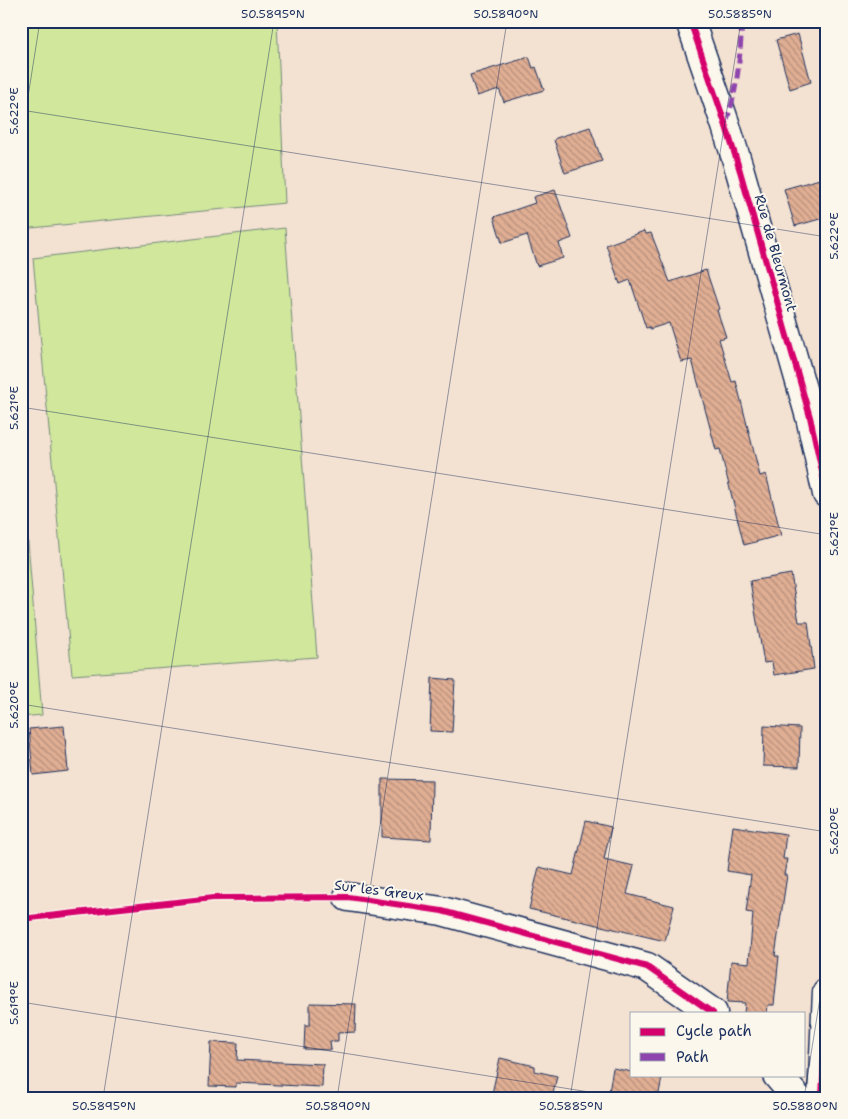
<svg xmlns="http://www.w3.org/2000/svg" width="848" height="1119" viewBox="0 0 848 1119" font-family="'Shantell Sans',sans-serif">
	<defs>
		<pattern id="building-back-hatch" width="6" height="6" patternUnits="userSpaceOnUse" patternTransform="scale(1.25)"><rect width="6" height="6" fill="#e0ae93"/><path d="M-1 5l2 2M0 0l6 6M5-1l2 2" fill="none" stroke="#b58e7b"/></pattern>
	</defs>
	<rect width="100%" height="100%" fill="#f3e1d1"/>
	<filter id="ink" filterUnits="userSpaceOnUse"><feTurbulence type="fractalNoise" baseFrequency=".02" numOctaves="2"/><feDisplacementMap in="SourceGraphic" scale="10" xChannelSelector="R" yChannelSelector="G"/><feConvolveMatrix kernelMatrix="1 2 1 2 8 2 1 2 1" color-interpolation-filters="sRGB"/></filter>
	<g filter="url(#ink)">
		<g fill="#d0e79c" stroke="#768b7d">
			<path d="M21,21H277L285,203L21,229Z"/>
			<path d="M285,228L317,657L72,675L33,258Z"/>
			<path d="M21,456L42,715L21,717Z"/>
		</g>
		<g fill="url(#building-back-hatch)" stroke="#1b2f5e">
			<path d="M798,34L811,82L790,89L776,40Z"/>
			<path d="M529,57L533,68L536,67L544,90L504,102L499,89L477,96L470,75Z"/>
			<path d="M590,127L602,161L565,173L554,140L556,138Z"/>
			<path d="M827,177V217L795,226L784,189Z"/>
			<path d="M555,190L572,238L559,243L563,258L537,266L527,235L502,243L494,217L535,203L533,197Z"/>
			<path d="M644,231L646,234L651,233L670,282L706,270L719,309L717,310L726,337L719,339L732,382L736,381L760,476L766,474L781,535L744,545L720,449L716,450L692,360L681,362L669,323L650,329V327L646,328L630,280L620,284L606,245Z"/>
			<path d="M791,574L799,622H808L814,669L774,675L772,662L764,663L750,581Z"/>
			<path d="M432,678L455,680L452,732L430,731Z"/>
			<path d="M64,726L68,771L33,775L29,729Z"/>
			<path d="M764,726L800,728L799,767L763,766Z"/>
			<path d="M382,779L432,780L431,840L382,837Z"/>
			<path d="M586,821L611,827L604,859L634,866L627,894L674,906L665,941L529,909L539,867L573,875Z"/>
			<path d="M733,826L786,834L783,859H787L784,875H787L775,956H779L774,1005H768L767,1013H744L745,1003L727,1002L731,961L749,963L753,913L746,912L751,875L727,871Z"/>
			<path d="M310,1003L356,1004L355,1032L338,1033V1041H330L331,1050L304,1049L305,1025H310Z"/>
			<path d="M211,1042L238,1043L237,1060L323,1064L322,1087L236,1083V1087L209,1086Z"/>
			<path d="M500,1058L535,1066V1071L557,1076L552,1098H491Z"/>
			<path d="M613,1068L632,1072V1075H650L662,1078L658,1098H608Z"/>
		</g>
		<g fill="none" stroke-linecap="round" stroke-linejoin="round">
			<defs>
				<g id="street">
					<path d="M690,21L725,123L740,171L810,417L827,494"/>
					<path d="M348,897L442,911L647,967L713,1013"/>
					<path d="M777,1075L797,1098"/>
					<path d="M822,1098L827,992"/>
				</g>
			</defs>
			<use href="#street" stroke="#1b2f5e" stroke-width="31"/>
			<use href="#street" stroke="#fbf7ec" stroke-width="28"/>
			<path stroke="#8e44ad" stroke-width="5" stroke-dasharray="10 5" stroke-linecap="butt" d="M726,122C738,89 740,56 742,21"/>
			<defs>
				<g id="cycleway">
					<path d="M690,21L725,123L740,171L810,417L827,494"/>
					<path d="M21,919L213,898L348,897L442,911L647,967L713,1013"/>
					<path d="M822,1098L827,992"/>
				</g>
			</defs>
			<use href="#cycleway" stroke="#fbf7ec" stroke-width="9"/>
			<use href="#cycleway" stroke="#d6006c" stroke-width="6"/>
		</g>
	</g>
	<path fill="none" stroke="#1b2f5e" stroke-width="1" stroke-opacity="0.45" d="M21,110L827,237M21,141L40,21M21,407L827,535M21,704L827,832M21,1002L627,1098M103,1098L274,21M337,1098L507,21M570,1098L741,21M804,1098L827,954"/>
	<g text-anchor="middle" stroke-width="4" stroke-linejoin="round" paint-order="stroke">
		<g font-size="14" fill="#1b2f5e" stroke="#fbf7ec">
			<text transform="translate(776 253) rotate(74)" y="5">Rue de Bleurmont</text>
			<text transform="translate(379 890) rotate(7)" y="5">Sur les Greux</text>
		</g>
	</g>
	<rect width="848" height="1119" fill="none" stroke="#fbf7ec" stroke-width="55"/>
	<rect x="630" y="1012" width="175" height="65" fill="#fbf7ec" stroke="#a1a7b3"/>
	<rect x="640" y="1028" width="25" height="8" fill="#d6006c" stroke="#a1a7b3"/>
	<text x="676" y="1036" font-size="15" fill="#1b2f5e">Cycle path</text>
	<rect x="640" y="1053" width="25" height="8" fill="#8e44ad" stroke="#a1a7b3"/>
	<text x="676" y="1062" font-size="15" fill="#1b2f5e">Path</text>
	<rect x="28" y="28" width="792" height="1064" fill="none" stroke="#1b2f5e" stroke-width="2"/>
	<g font-size="12" text-anchor="middle" fill="#1b2f5e">
		<text x="273" y="18">50.5895°N</text>
		<text x="506" y="18">50.5890°N</text>
		<text x="740" y="18">50.5885°N</text>
		<text transform="translate(14 111) rotate(-90)" y="4">5.622°E</text>
		<text transform="translate(834 236) rotate(-90)" y="4">5.622°E</text>
		<text transform="translate(14 408) rotate(-90)" y="4">5.621°E</text>
		<text transform="translate(834 534) rotate(-90)" y="4">5.621°E</text>
		<text transform="translate(14 705) rotate(-90)" y="4">5.620°E</text>
		<text transform="translate(834 831) rotate(-90)" y="4">5.620°E</text>
		<text transform="translate(14 1003) rotate(-90)" y="4">5.619°E</text>
		<text x="104" y="1110">50.5895°N</text>
		<text x="338" y="1110">50.5890°N</text>
		<text x="571" y="1110">50.5885°N</text>
		<text x="805" y="1110">50.5880°N</text>
	</g>
</svg>
